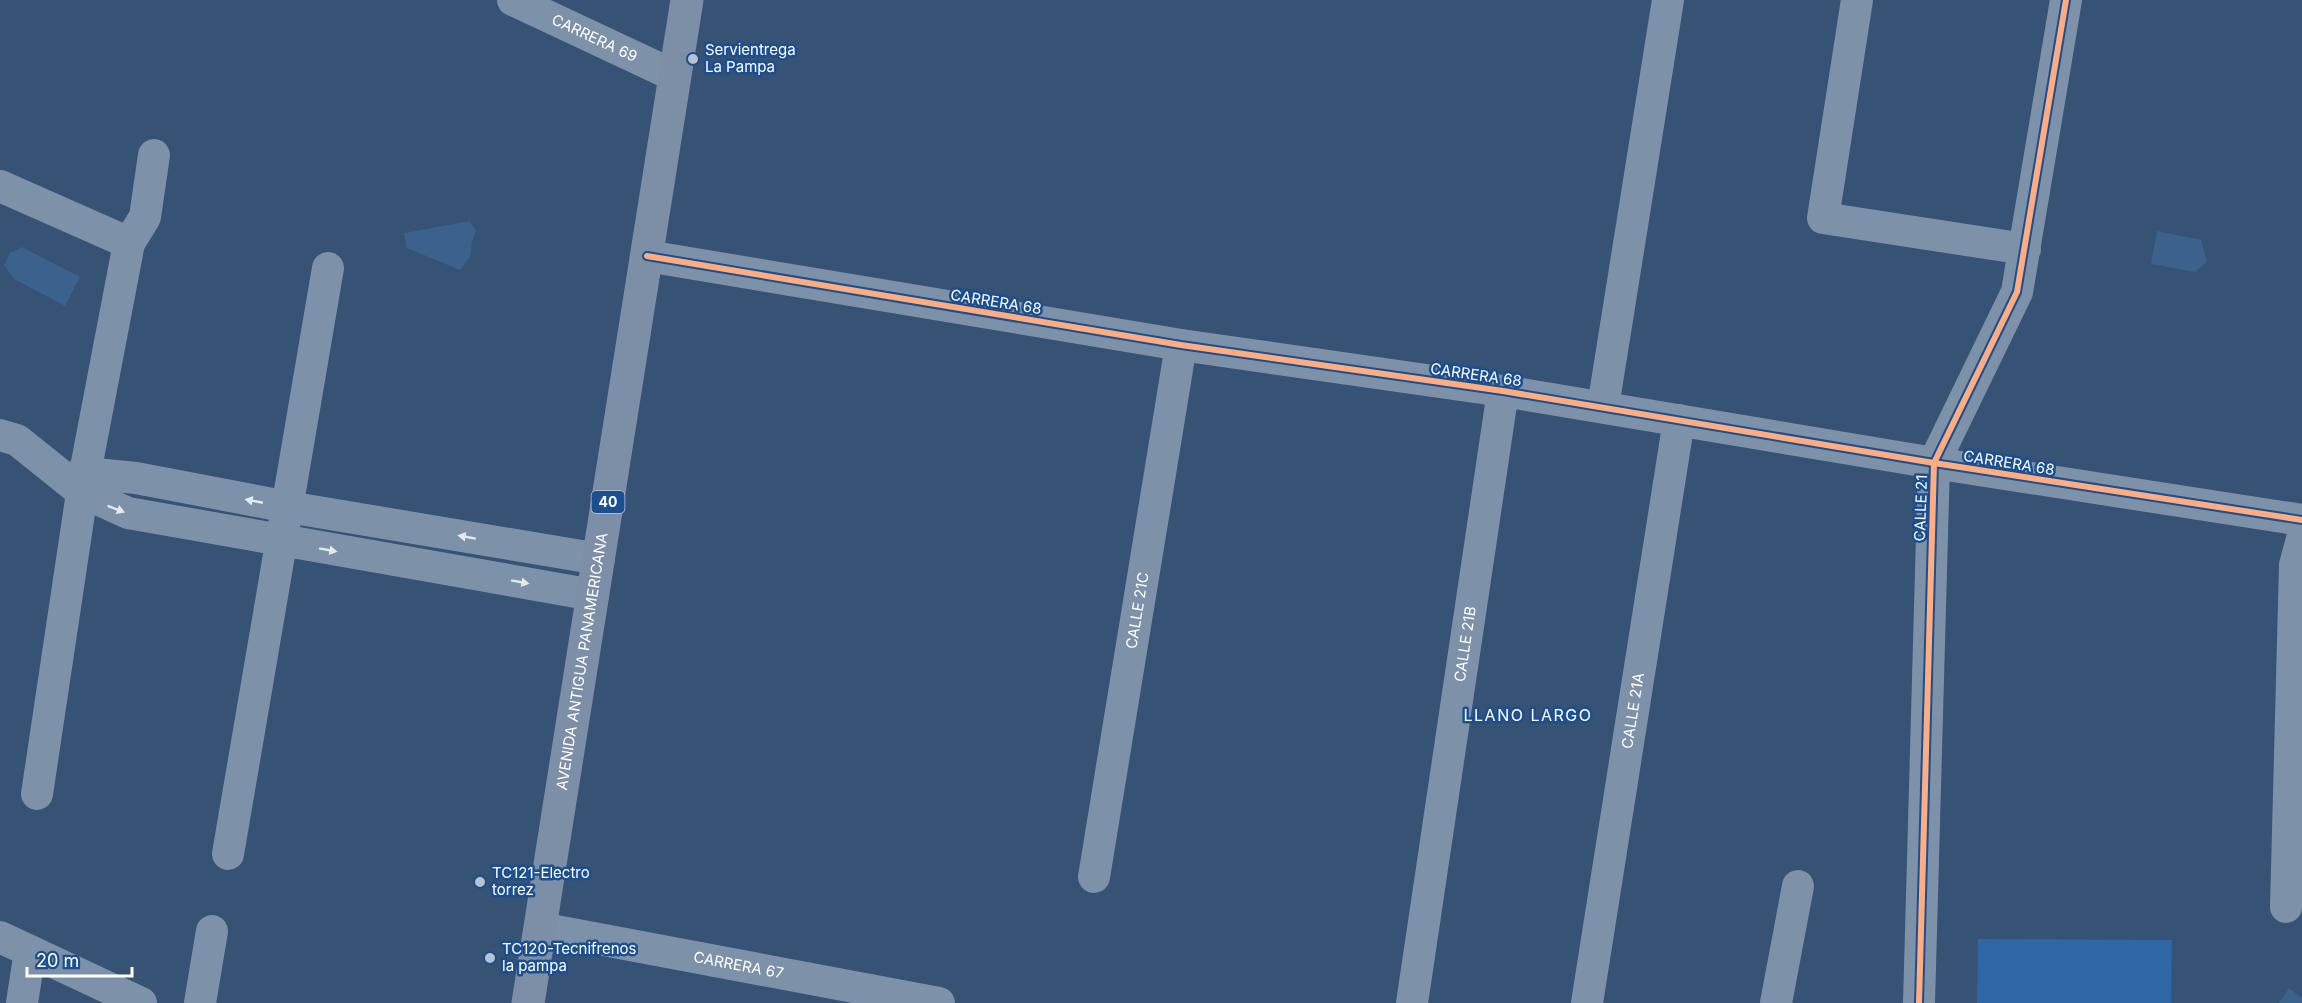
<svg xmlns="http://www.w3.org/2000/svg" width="2302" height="1003" viewBox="0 0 2302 1003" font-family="Inter,sans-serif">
	<rect width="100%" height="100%" fill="#365274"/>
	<path fill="#2f66a5" d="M1978,939L2172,940L2171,1003H1977Z"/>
	<g fill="#3b618d">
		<path d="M470,221L476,231L472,242L470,257L460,270L407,248L404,233Z"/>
		<path d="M2157,231L2201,240L2207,262L2195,272L2151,264Z"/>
		<path d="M22,247L80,277L65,306L14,279L4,265L10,253Z"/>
		<path d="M2289,988L2302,998V1003H2279Z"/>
	</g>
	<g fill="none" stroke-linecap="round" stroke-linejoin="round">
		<g stroke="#7d92a8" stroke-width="32">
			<path id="s1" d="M513,0L675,76"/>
			<path d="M1857,0L1823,218L2025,249"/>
			<path d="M0,186L129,243"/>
			<path d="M647,256L1181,345L1503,391L1934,463L2302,520"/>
			<path d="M1603,407L1668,0"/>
			<path d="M0,435L17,440L82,492L128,513L593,595"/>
			<path d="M67,480L85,473L136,478L288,507L599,559"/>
			<path d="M37,794L85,473L129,243L145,217L154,155"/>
			<path d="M228,854L328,268"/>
			<path id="s2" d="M1094,877L1181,345"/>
			<path d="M2286,907L2295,565L2302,539"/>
			<path id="s3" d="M540,928L939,1003"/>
			<path d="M0,937L141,1003"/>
			<path d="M22,1003L30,951"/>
			<path d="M200,1003L212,931"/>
			<path id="s4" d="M1412,1003L1503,391"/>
			<path id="s5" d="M1587,1003L1679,420"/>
			<path d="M1776,1003L1798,886"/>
			<path d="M1919,1003L1934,463L2017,292L2066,0"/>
		</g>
		<path stroke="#7d8ea7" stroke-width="33" id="s6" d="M528,1003L687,0"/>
		<defs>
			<g id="cycleway">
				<path d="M647,256L1181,345L1503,391L1934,463L2302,520"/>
				<path d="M1919,1003L1934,463L2017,292L2066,0"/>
			</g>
		</defs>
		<use href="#cycleway" stroke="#1b4f8f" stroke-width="10"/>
		<use href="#cycleway" stroke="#ffac80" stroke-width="6"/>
	</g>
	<defs><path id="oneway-solid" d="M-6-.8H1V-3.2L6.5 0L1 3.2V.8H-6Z" transform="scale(1.5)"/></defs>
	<g fill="#e5e9ee">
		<use href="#oneway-solid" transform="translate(254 501) rotate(-169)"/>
		<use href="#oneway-solid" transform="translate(116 509) rotate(21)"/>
		<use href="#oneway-solid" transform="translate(467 537) rotate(-170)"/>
		<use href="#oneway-solid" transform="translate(328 550) rotate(10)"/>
		<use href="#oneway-solid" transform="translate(520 582) rotate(10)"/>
	</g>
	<g fill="#b9c2ce" stroke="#1b4f8f" stroke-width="2">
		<circle cx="693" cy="59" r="6"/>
		<circle cx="480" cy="882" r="6"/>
		<circle cx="490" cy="958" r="6"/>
	</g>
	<g text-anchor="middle" stroke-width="5" stroke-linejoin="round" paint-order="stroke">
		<rect fill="#1b4f8f" stroke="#bbcadd" stroke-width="1.5" x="591.5" y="491" width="33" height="22" rx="4.5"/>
		<g font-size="14" font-weight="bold" fill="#fff">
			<text x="608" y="507">40</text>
		</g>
		<g font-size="15" fill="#fff" stroke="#1b4f8f">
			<text dy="5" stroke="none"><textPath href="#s1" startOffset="90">CARRERA 69</textPath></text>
			<text transform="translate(996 302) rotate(9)" y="5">CARRERA 68</text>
			<text transform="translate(1476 375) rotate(8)" y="5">CARRERA 68</text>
			<text transform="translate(2009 463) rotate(9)" y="5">CARRERA 68</text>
			<text transform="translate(1921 508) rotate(-88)" y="5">CALLE 21</text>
			<text dy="5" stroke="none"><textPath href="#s2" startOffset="270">CALLE 21C</textPath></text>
			<text dy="5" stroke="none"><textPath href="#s4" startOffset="363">CALLE 21B</textPath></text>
			<text dy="5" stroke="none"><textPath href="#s6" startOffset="346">AVENIDA ANTIGUA PANAMERICANA</textPath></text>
			<text dy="5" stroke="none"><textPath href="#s5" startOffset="296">CALLE 21A</textPath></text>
			<text dy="5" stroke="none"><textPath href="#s3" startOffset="202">CARRERA 67</textPath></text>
		</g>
		<g font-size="15" fill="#fff" stroke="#1b4f8f" text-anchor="start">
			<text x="705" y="55">Servientrega<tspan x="705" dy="17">La Pampa</tspan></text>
			<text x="492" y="878">TC121-Electro<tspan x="492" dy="17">torrez</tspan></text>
			<text x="502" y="954">TC120-Tecnifrenos<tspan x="502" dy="17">la pampa</tspan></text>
		</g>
		<g font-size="16" letter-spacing="1.5" fill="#fff" stroke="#1b4f8f">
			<text x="1528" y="721">LLANO LARGO</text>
		</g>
	</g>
	<path d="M27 967v9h105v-9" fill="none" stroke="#ffffff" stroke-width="3"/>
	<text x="36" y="967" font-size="18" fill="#ffffff" stroke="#1b4f8f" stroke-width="4.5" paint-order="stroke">20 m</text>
</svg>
